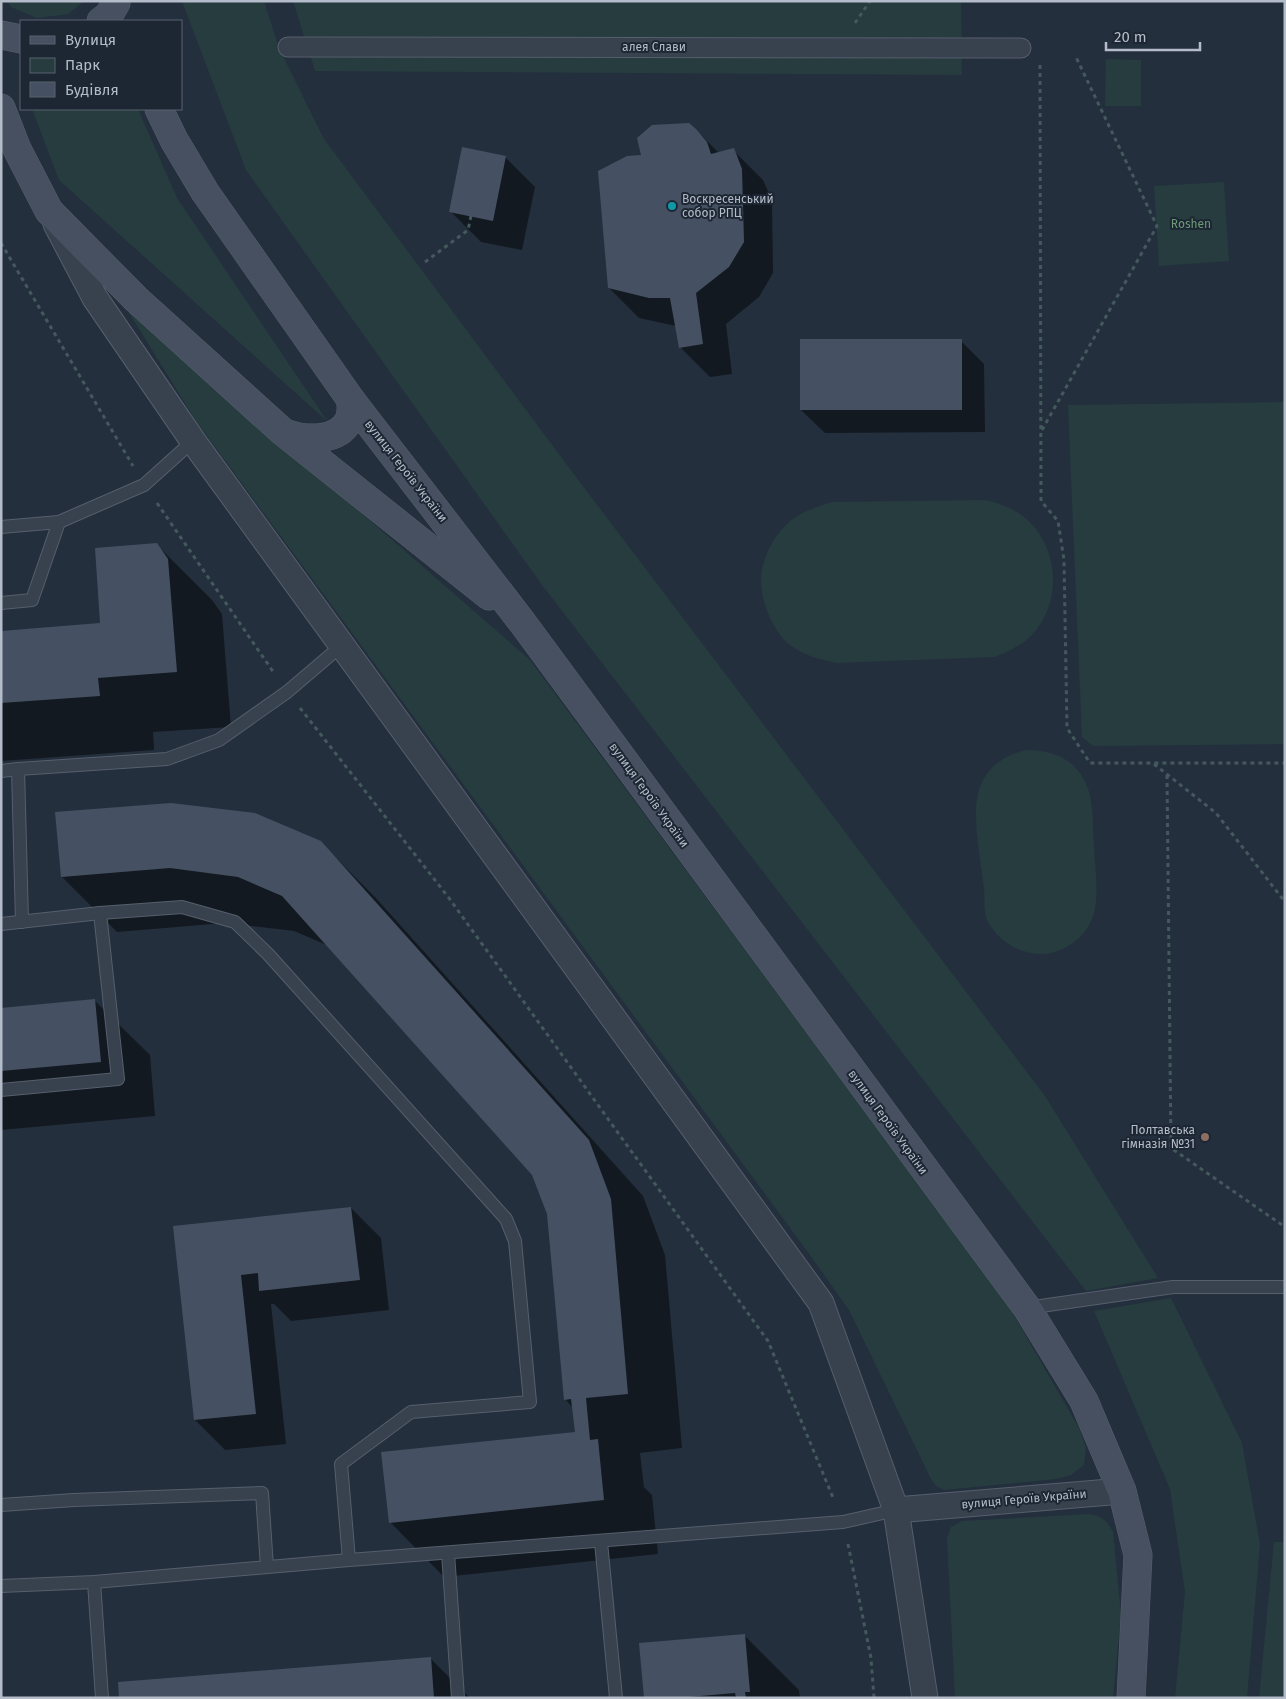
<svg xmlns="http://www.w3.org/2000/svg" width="1286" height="1699" viewBox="0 0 1286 1699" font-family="'Fira Sans',sans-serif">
	<rect width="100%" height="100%" fill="#242f3e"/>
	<g fill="#263c3f">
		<path d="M7,1H84L68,14L37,18L11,7Z"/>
		<path d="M182,1H264L279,48L324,139L573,473L1045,1096L1158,1278L1086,1291L542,585L246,170Z"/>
		<path d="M293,1H961L962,75L315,71Z"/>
		<path d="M1106,59L1141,60V106H1105Z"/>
		<path d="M32,109H138L177,198L328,422L59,180Z"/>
		<path d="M1224,182L1229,261L1159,266L1154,186Z"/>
		<path d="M126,308L530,660L1008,1305L1079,1428L1086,1448L1084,1465L1071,1475L1056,1479L944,1490L936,1486L931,1479L849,1310L807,1251L196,421Z"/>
		<path d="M1285,402V744L1093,746L1082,737L1068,405Z"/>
		<path d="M986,500C1000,504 1013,508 1024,517C1060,546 1063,603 1031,636C1020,646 1008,652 995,657L836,663C820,659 804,656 790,645C771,630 757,593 762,569C766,553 773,538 785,526C797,513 816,507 832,502Z"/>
		<path d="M1025,750C1048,750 1071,756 1083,778C1095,798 1092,823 1094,845C1095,880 1106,920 1073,943C1065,948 1055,953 1045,954C1021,955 1000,943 988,922C983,914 985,899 984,889C981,864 976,838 976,813C976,805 977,794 980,787C988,766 1004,756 1025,750Z"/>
		<path d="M1171,1298L1242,1443L1260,1544L1247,1698H1175L1185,1592L1170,1489L1094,1311Z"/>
		<path d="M1089,1514C1102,1516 1107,1521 1113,1532L1121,1614L1113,1698H955L947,1538L951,1527L962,1521Z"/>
		<path d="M1274,1542H1285V1698H1259Z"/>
	</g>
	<g fill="#0007">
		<path d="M695,129L719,153L733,150L763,180L772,200L773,273L759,297L726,324L732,374L710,377L680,347L676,326L639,318L609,288L643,157Z"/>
		<path d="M505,157L535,187L522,250L481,242L451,212Z"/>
		<path d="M961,341L984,364L985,432L825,433L801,410Z"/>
		<path d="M157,545L212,600L222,614L231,727L153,732L154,750L1,761V632L102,625Z"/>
		<path d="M320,842L375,897L643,1196L665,1255L682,1448L640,1453L644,1487L652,1495L658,1554L444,1577L390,1522L576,1433L573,1408L565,1399L548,1214L533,1174L329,946L294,931L225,923L117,932L62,877Z"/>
		<path d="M95,1001L150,1055L155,1116L1,1130V1009Z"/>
		<path d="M351,1208L381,1238L389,1310L291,1321L274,1304H271L286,1444L225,1450L195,1420L175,1227Z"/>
		<path d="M744,1635L799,1690L800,1698H645Z"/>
		<path d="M430,1658L470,1698H120Z"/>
	</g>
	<g fill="#455162">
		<path d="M689,123L696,129L707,142L711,154L734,148L742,169L744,242L729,267L696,293L703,344L679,348L670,298H649L608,288L598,171L627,156L641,155L637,138L652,125Z"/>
		<path d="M462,147L506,156L493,221L449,212Z"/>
		<rect x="800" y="339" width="162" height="71"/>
		<path d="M157,543L168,559L177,672L98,678L100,696L1,703V631L100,623L95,548Z"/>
		<path d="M171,803L255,813L321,841L589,1140L611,1199L628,1394L586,1398L590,1440L598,1439L604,1500L389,1523L381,1452L575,1432L571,1399L564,1400L547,1214L532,1175L282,896L238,877L170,868L61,877L55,812Z"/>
		<path d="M95,999L101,1062L1,1071V1008Z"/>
		<path d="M351,1207L360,1280L259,1291L258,1273L241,1275L256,1414L194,1420L173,1226Z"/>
		<path d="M745,1634L750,1692H745L746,1698H736L735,1693L677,1698H644L639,1643Z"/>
		<path d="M431,1657L434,1698H119L118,1682Z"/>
	</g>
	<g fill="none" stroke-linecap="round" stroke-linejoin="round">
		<defs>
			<g id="service">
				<path d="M1,527L59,522L144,485L193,441"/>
				<path d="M1,603L32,600L59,522"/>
				<path d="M1,771L18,769"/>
				<path d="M22,922L18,769L167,759L219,740L287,692L341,646"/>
				<path d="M1,924L100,913L182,907L235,922L268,954L506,1219L515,1241L530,1402L411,1412L341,1464L349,1560"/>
				<path d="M1,1090L118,1079L100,913"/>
				<path d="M1027,1308L1173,1287H1285"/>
				<path d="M1,1505L74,1500L262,1493L267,1567"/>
				<path d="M601,1542L616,1698"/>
				<path d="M448,1553L458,1698"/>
				<path d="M94,1582L102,1698"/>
				<path d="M1,1586L94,1582L349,1560L843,1522L896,1510"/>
			</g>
			<path id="pedestrian" d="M288,47L1021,48"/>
			<g id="minor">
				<path d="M56,224L95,298L193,441L821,1303L896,1510L925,1698"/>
				<path d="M896,1510L1122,1491"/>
			</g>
			<g id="secondary">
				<path d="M101,21L109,15L116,3"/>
				<path d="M1,35L21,39"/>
				<path d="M1,108L17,149L49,211L136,299L283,432L489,596"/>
				<path d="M159,109L174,140L205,192L351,400L522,622L1027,1308L1084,1401L1122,1491L1138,1555L1131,1698"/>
				<path d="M285,433C304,440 338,443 349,420C352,414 351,406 351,400"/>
			</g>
		</defs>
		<use href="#service" stroke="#565f6c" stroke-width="14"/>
		<use href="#pedestrian" stroke="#565f6c" stroke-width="21"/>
		<use href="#minor" stroke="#565f6c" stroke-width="27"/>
		<use href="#secondary" stroke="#565f6c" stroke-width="29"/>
		<g stroke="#44595c" stroke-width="3" stroke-dasharray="4 4" stroke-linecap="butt">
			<path d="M855,23L870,1"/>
			<path d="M1040,65L1041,501L1058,521L1064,560L1067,728L1090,763H1285"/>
			<path d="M1,243L133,466"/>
			<path d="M425,262L468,230L471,216"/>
			<path d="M1042,430L1157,226L1075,55"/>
			<path d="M157,503L274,673"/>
			<path d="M300,708L449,898L768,1341L834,1500"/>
			<path d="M1154,764L1216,813L1285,902"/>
			<path d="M1167,775L1171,1148L1285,1227"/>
			<path d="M848,1544L871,1658L874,1698"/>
		</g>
		<use href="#service" stroke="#38414e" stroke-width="12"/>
		<use href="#pedestrian" stroke="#38414e" stroke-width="19"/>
		<use href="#minor" stroke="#38414e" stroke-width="25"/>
		<use href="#secondary" stroke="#465061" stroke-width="28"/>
	</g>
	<circle fill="#0f9aa8" stroke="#1d2633" stroke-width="2" cx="672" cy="206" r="5"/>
	<circle fill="#8d6e63" stroke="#1d2633" stroke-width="2" cx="1205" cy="1137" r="5"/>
	<g text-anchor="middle" stroke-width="4" stroke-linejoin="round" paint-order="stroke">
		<g font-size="12" fill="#b4bcc9" stroke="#1d2633">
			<text x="654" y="51">алея Слави</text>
			<text transform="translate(406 471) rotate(52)" y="4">вулиця Героїв України</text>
			<text transform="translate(649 795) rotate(54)" y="4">вулиця Героїв України</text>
			<text transform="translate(888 1122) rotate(54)" y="4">вулиця Героїв України</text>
			<text transform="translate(1024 1499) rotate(-5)" y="4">вулиця Героїв України</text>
		</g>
		<g font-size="12" fill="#b4bcc9" stroke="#1d2633" text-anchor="start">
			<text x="682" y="203">Воскресенський<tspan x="682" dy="14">собор РПЦ</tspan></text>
			<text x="1195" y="1134" text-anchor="end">Полтавська<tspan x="1195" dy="14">гімназія №31</tspan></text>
		</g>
		<g font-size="12" fill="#6b9a76" stroke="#1d2633">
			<text x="1191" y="228">Roshen</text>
		</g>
	</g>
	<rect width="1286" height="1699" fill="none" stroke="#b4bcc9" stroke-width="5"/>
	<rect x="20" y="20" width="162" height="90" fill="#1d2633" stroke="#59626f"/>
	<rect x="30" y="36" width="25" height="8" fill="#465061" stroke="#59626f"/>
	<text x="65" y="45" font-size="15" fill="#b4bcc9">Вулиця</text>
	<rect x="30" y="58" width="25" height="15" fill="#263c3f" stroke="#59626f"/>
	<text x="65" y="70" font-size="15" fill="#b4bcc9">Парк</text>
	<rect x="30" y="82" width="25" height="15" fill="#455162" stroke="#59626f"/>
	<text x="65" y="95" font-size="15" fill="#b4bcc9">Будівля</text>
	<path d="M1106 42v8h94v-8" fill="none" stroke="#b4bcc9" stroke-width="2.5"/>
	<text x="1114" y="42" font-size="15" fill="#b4bcc9" stroke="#1d2633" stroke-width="4" paint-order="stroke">20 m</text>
</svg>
